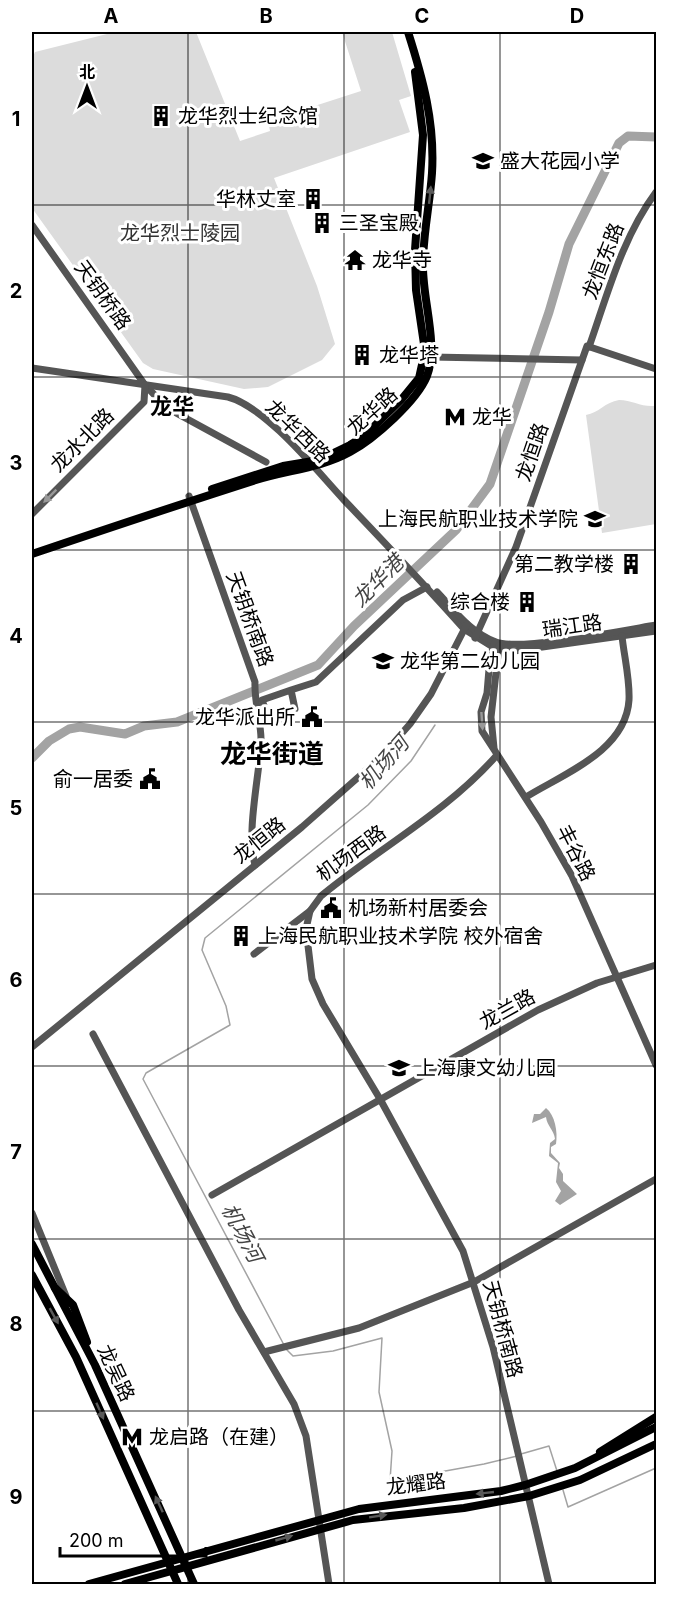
<svg xmlns="http://www.w3.org/2000/svg" width="688" height="1616" viewBox="0 0 688 1616" font-family="Inter,'Noto Sans SC',sans-serif">
	<rect width="100%" height="100%" fill="#fff"/>
	<g fill="#dcdcdc">
		<path d="M115,32H196L240,141L270,131L268,121L361,91L342,32H392L411,96L399,100L410,132L274,178L317,286L335,344L322,360L268,387L244,389L153,369L143,363L32,208V59L35,52Z"/>
		<path d="M619,400C632,400 641,407 654,406L656,524L602,533L586,415C599,413 605,402 619,400Z"/>
	</g>
	<path fill="#a3a3a3" d="M546,1108C555,1115 558,1132 556,1144L551,1147V1153L560,1163L559,1168L563,1174V1181L577,1194L560,1205L555,1201L561,1191L556,1182L558,1163L549,1156L550,1143L555,1139C554,1130 547,1126 546,1117L532,1123L534,1114H540Z"/>
	<g fill="none" stroke-linecap="round" stroke-linejoin="round">
		<g stroke="#a3a3a3" stroke-width="1.5">
			<path d="M284,1345L143,1079L146,1073L230,1025L226,1006L202,950L205,938L368,805L411,761L435,725"/>
			<path d="M286,1349L293,1356L333,1351L382,1338L379,1392L392,1451L390,1481L484,1464L517,1456"/>
			<path d="M521,1454L549,1446L557,1471"/>
			<path d="M563,1490L568,1507L656,1468"/>
		</g>
		<path stroke="#a3a3a3" stroke-width="9" d="M32,758L49,741L69,729L80,727L125,734L144,726L177,722L318,665L354,626L456,530L490,484L549,312L569,244L619,143L628,136L656,137"/>
		<g stroke="#555" stroke-width="7">
			<path d="M32,225L145,385L167,408L266,462"/>
			<path d="M589,347C608,293 622,238 656,192"/>
			<path d="M431,357L582,360"/>
			<path d="M32,368L228,397C266,407 317,471 344,500C385,543 425,585 464,629L493,647L514,651L656,631"/>
			<path d="M189,496L255,682C254,704 262,724 261,743C259,778 246,833 255,865"/>
			<path d="M32,514L144,402L145,385"/>
			<path d="M437,592C455,611 471,633 496,642C520,651 626,630 656,625"/>
			<path d="M475,638L516,547L587,346L656,369"/>
			<path d="M495,642L490,657L487,693L481,712L482,731L541,822L572,876L656,1065"/>
			<path d="M291,690L262,700L268,717L295,709L291,690L316,682L403,600L427,587"/>
			<path d="M494,748L491,717L499,646"/>
			<path d="M497,755C447,812 379,848 321,896L310,911L306,929L312,979L323,1004L380,1099L463,1251L493,1347L549,1584"/>
			<path d="M526,797C563,774 626,751 629,700C630,679 624,656 622,636"/>
			<path d="M254,954L310,911"/>
			<path d="M93,1034L239,1310L294,1404L306,1436L329,1584"/>
			<path d="M32,1047L302,827L380,758L410,724L431,694L467,624"/>
			<path d="M212,1195L538,1010L597,983L656,965"/>
			<path d="M32,1213L66,1296"/>
			<path d="M264,1352L359,1328L474,1282L656,1179"/>
		</g>
		<g stroke="#000" stroke-width="8">
			<path d="M212,489L283,466L319,460L350,445L363,437L401,400L419,378L425,351L416,290L415,250L423,135L415,72"/>
			<path d="M32,554C106,529 181,504 256,480C288,470 321,468 350,452C374,439 417,401 427,376C439,344 422,299 423,264C423,234 430,203 432,173C435,123 423,79 408,32"/>
			<path d="M32,1244L95,1365L194,1584"/>
			<path d="M32,1275L76,1357L178,1584"/>
			<path d="M55,1288L73,1305L87,1342"/>
			<path d="M600,1452L656,1417"/>
			<path d="M89,1584L359,1509L501,1491L525,1485L575,1468L656,1427"/>
			<path d="M125,1584L353,1520L464,1508L529,1496L580,1480L656,1444"/>
		</g>
	</g>
	<defs><path id="oneway-solid" d="M-6-.8H1V-3.2L6.5 0L1 3.2V.8H-6Z" transform="scale(1.5)"/></defs>
	<g fill="#595959">
		<use href="#oneway-solid" transform="translate(430 195) rotate(-84)"/>
		<use href="#oneway-solid" transform="translate(54 1316) rotate(61)"/>
		<use href="#oneway-solid" transform="translate(100 1411) rotate(66)"/>
		<use href="#oneway-solid" transform="translate(485 1493) rotate(174)"/>
		<use href="#oneway-solid" transform="translate(159 1504) rotate(-115)"/>
		<use href="#oneway-solid" transform="translate(378 1516) rotate(-9)"/>
		<use href="#oneway-solid" transform="translate(284 1538) rotate(-16)"/>
	</g>
	<g fill="#999">
		<use href="#oneway-solid" transform="translate(50 496) rotate(135)"/>
		<use href="#oneway-solid" transform="translate(482 721) rotate(86)"/>
	</g>
	<path fill="none" stroke="#000" stroke-width="1.5" stroke-opacity="0.55" d="M188,32V1584M344,32V1584M500,32V1584M32,205H656M32,377H656M32,550H656M32,722H656M32,894H656M32,1066H656M32,1239H656M32,1411H656"/>
	<defs>
		<symbol id="building-bare" viewBox="-9 -9 18 18"><path d="M-4-6H4V6H1V3H-1V6H-4ZM-2.5-4.3h1.7v1.8h-1.7ZM.8-4.3h1.7v1.8H.8ZM-2.5-1h1.7V.8h-1.7ZM.8-1h1.7V.8H.8Z" fill="#000" stroke="#fff" stroke-width="2.5" paint-order="stroke"/></symbol>
		<symbol id="school-bare" viewBox="-9 -9 18 18"><path d="M0-5L7-2L0 1L-7-2ZM-4 1L0 2.5L4 1V4Q0 6-4 4Z" fill="#000" stroke="#fff" stroke-width="2.5" paint-order="stroke"/></symbol>
		<symbol id="temple-bare" viewBox="-9 -9 18 18"><path d="M0-6L5-2H3V0L6.5 2.5H4V6H1.5V3h-3V6H-4V2.5H-6.5L-3 0V-2H-5Z" fill="#000" stroke="#fff" stroke-width="2.5" paint-order="stroke"/></symbol>
		<symbol id="metro-bare" viewBox="-9 -9 18 18"><path d="M-5.5 5V-5H-3L0 0L3-5H5.5V5H3V-.5L0 4L-3-.5V5Z" fill="#000" stroke="#fff" stroke-width="2.5" paint-order="stroke"/></symbol>
		<symbol id="university-bare" viewBox="-9 -9 18 18"><path d="M0-5L7-2L0 1L-7-2ZM-4 1L0 2.5L4 1V4Q0 6-4 4Z" fill="#000" stroke="#fff" stroke-width="2.5" paint-order="stroke"/></symbol>
		<symbol id="civic-bare" viewBox="-9 -9 18 18"><path d="M-.6-6.5H3V-4.5H.6V-3L4-1V1h2V6H-6V1h2V-1L-.6-3ZM-1.2 2.5V6h2.4V2.5Z" fill="#000" stroke="#fff" stroke-width="2.5" paint-order="stroke"/></symbol>
	</defs>
	<g fill-rule="evenodd">
		<use href="#building-bare" x="146" y="101" width="30" height="30"/>
		<use href="#school-bare" x="468" y="146" width="30" height="30"/>
		<use href="#building-bare" x="298" y="184" width="30" height="30"/>
		<use href="#building-bare" x="307" y="208" width="30" height="30"/>
		<use href="#temple-bare" x="340" y="245" width="30" height="30"/>
		<use href="#building-bare" x="347" y="340" width="30" height="30"/>
		<use href="#metro-bare" x="440" y="402" width="30" height="30"/>
		<use href="#university-bare" x="580" y="504" width="30" height="30"/>
		<use href="#building-bare" x="616" y="549" width="30" height="30"/>
		<use href="#building-bare" x="512" y="587" width="30" height="30"/>
		<use href="#school-bare" x="368" y="646" width="30" height="30"/>
		<use href="#civic-bare" x="297" y="702" width="30" height="30"/>
		<use href="#civic-bare" x="135" y="764" width="30" height="30"/>
		<use href="#civic-bare" x="316" y="893" width="30" height="30"/>
		<use href="#building-bare" x="226" y="921" width="30" height="30"/>
		<use href="#school-bare" x="384" y="1053" width="30" height="30"/>
		<use href="#metro-bare" x="117" y="1422" width="30" height="30"/>
	</g>
	<g text-anchor="middle" stroke-width="6" stroke-linejoin="round" paint-order="stroke">
		<g font-size="20" fill="#000" stroke="#fff" text-anchor="start">
			<text x="178" y="123">龙华烈士纪念馆</text>
			<text x="500" y="168">盛大花园小学</text>
			<text x="296" y="206" text-anchor="end">华林丈室</text>
			<text x="339" y="230">三圣宝殿</text>
			<text x="372" y="267">龙华寺</text>
			<text x="379" y="362">龙华塔</text>
			<text x="472" y="424">龙华</text>
			<text x="578" y="526" text-anchor="end">上海民航职业技术学院</text>
			<text x="614" y="571" text-anchor="end">第二教学楼</text>
			<text x="510" y="609" text-anchor="end">综合楼</text>
			<text x="400" y="668">龙华第二幼儿园</text>
			<text x="295" y="724" text-anchor="end">龙华派出所</text>
			<text x="133" y="786" text-anchor="end">俞一居委</text>
			<text x="348" y="915">机场新村居委会</text>
			<text x="258" y="943">上海民航职业技术学院 校外宿舍</text>
			<text x="416" y="1075">上海康文幼儿园</text>
			<text x="149" y="1444">龙启路（在建）</text>
		</g>
		<g font-size="20" fill="#333" stroke="#fff">
			<text x="180" y="240">龙华烈士陵园</text>
		</g>
		<g font-size="20" fill="#000" stroke="#fff">
			<text transform="translate(603 261) rotate(-69)" y="7">龙恒东路</text>
			<text transform="translate(103 295) rotate(54)" y="7">天钥桥路</text>
			<text transform="translate(372 411) rotate(-42)" y="7">龙华路</text>
			<text transform="translate(298 431) rotate(44)" y="7">龙华西路</text>
			<text transform="translate(82 440) rotate(-45)" y="7">龙水北路</text>
			<text transform="translate(532 452) rotate(-71)" y="7">龙恒路</text>
			<text transform="translate(250 619) rotate(70)" y="7">天钥桥南路</text>
			<text transform="translate(572 626) rotate(-8)" y="7">瑞江路</text>
			<text transform="translate(259 840) rotate(-39)" y="7">龙恒路</text>
			<text transform="translate(351 853) rotate(-36)" y="7">机场西路</text>
			<text transform="translate(576 853) rotate(63)" y="7">丰谷路</text>
			<text transform="translate(507 1009) rotate(-29)" y="7">龙兰路</text>
			<text transform="translate(503 1329) rotate(75)" y="7">天钥桥南路</text>
			<text transform="translate(116 1373) rotate(65)" y="7">龙吴路</text>
			<text transform="translate(416 1484) rotate(-7)" y="7">龙耀路</text>
		</g>
		<g font-size="21" font-style="italic" fill="#444" stroke="#fff">
			<text transform="translate(378 581) rotate(-45)" y="7">龙华港</text>
			<text transform="translate(384 763) rotate(-49)" y="7">机场河</text>
			<text transform="translate(242 1233) rotate(62)" y="7">机场河</text>
		</g>
		<g font-size="22" font-weight="bold" fill="#000" stroke="#fff">
			<text x="172" y="414">龙华</text>
		</g>
		<g font-size="26" font-weight="bold" fill="#000" stroke="#fff">
			<text x="272" y="763">龙华街道</text>
		</g>
	</g>
	<rect width="688" height="1616" fill="none" stroke="#ffffff" stroke-width="66"/>
	<g transform="translate(87 87)" stroke="#ffffff" stroke-width="4.5" paint-order="stroke">
	<path d="M0-4.5L10 22L0 15L-10 22Z" fill="#000000"/>
	<text y="-9" font-size="16" font-weight="bold" text-anchor="middle" fill="#000000">北</text>
	</g>
	<path d="M60 1547v9h146v-9" fill="none" stroke="#000000" stroke-width="3"/>
	<text x="69" y="1547" font-size="18" fill="#000000" stroke="#ffffff" stroke-width="4.5" paint-order="stroke">200 m</text>
	<rect x="33" y="33" width="622" height="1550" fill="none" stroke="#000" stroke-width="2"/>
	<g font-size="20" text-anchor="middle" font-weight="bold" fill="#000">
		<text x="111" y="23">A</text>
		<text x="266" y="23">B</text>
		<text x="422" y="23">C</text>
		<text x="577" y="23">D</text>
		<text x="16" y="126">1</text>
		<text x="16" y="298">2</text>
		<text x="16" y="470">3</text>
		<text x="16" y="643">4</text>
		<text x="16" y="815">5</text>
		<text x="16" y="987">6</text>
		<text x="16" y="1159">7</text>
		<text x="16" y="1331">8</text>
		<text x="16" y="1504">9</text>
	</g>
</svg>
